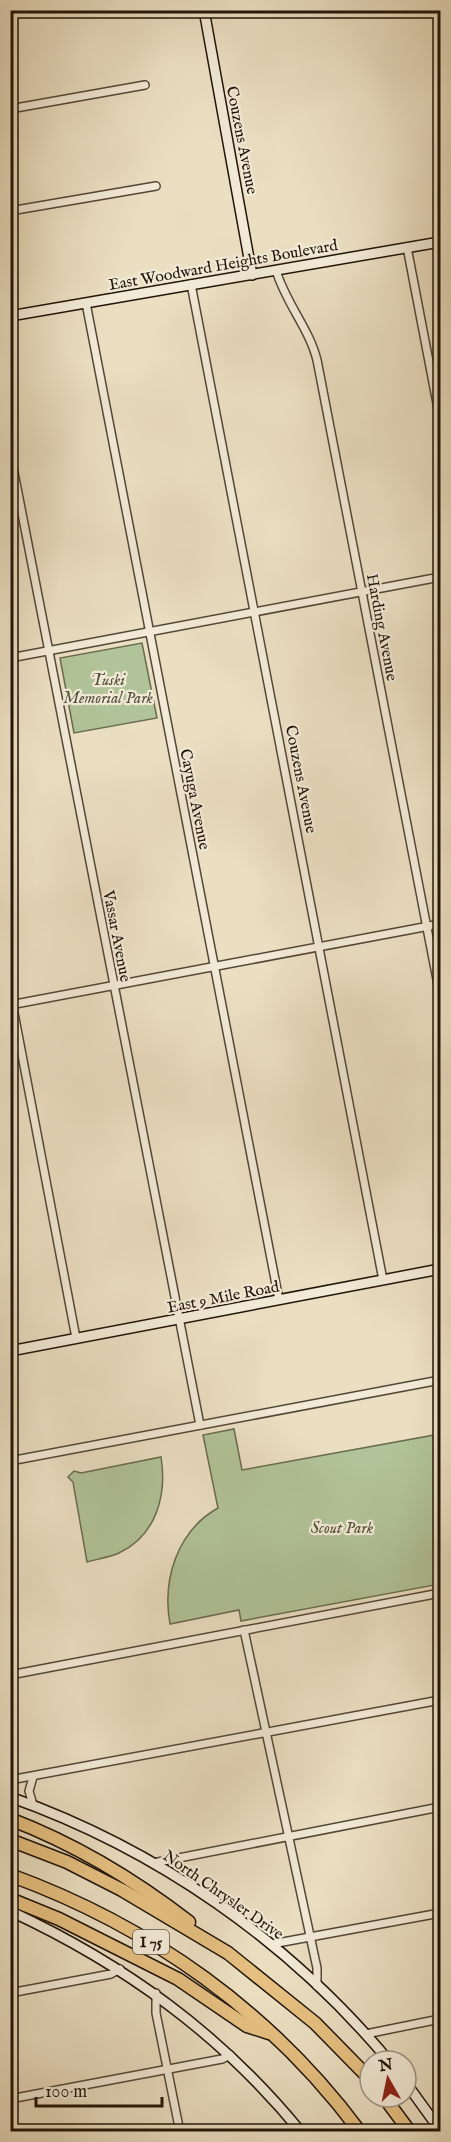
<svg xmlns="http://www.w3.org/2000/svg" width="451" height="2142" viewBox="0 0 451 2142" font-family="'IM FELL English',serif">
	<rect width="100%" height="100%" fill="#ebdfc2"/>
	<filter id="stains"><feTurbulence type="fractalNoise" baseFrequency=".00333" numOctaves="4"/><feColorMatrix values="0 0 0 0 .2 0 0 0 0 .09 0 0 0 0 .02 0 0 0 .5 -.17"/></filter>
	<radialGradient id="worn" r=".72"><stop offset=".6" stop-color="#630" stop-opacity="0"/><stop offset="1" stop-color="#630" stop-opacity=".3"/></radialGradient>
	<g fill="#b1c398" stroke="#696c50" stroke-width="1.5">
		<path d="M142,643L157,718L74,733L60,658Z"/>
		<path d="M234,1429L242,1470L440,1434V1584L241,1621L239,1610L170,1624C162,1580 177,1531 218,1508L203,1435Z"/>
		<path d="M161,1457C167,1494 157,1535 119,1553C110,1557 98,1559 87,1562L73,1482L68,1477L74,1471L81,1473Z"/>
	</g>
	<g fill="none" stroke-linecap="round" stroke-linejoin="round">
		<defs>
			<g id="street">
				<path d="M10,109L145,85"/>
				<path d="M10,211L156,186"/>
				<path d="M407,247L440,419"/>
				<path d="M276,270C285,302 309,328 317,360L440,995"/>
				<path d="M191,284L383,1280"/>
				<path d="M86,303L279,1300"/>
				<path d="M10,452L200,1425"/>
				<path d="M10,658L440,577"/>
				<path d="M10,992L76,1338"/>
				<path d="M10,1005L440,924"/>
				<path d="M10,1461L440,1380"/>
				<path d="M244,1630L317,1968V1986"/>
				<path d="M10,1675L440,1593"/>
				<path d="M33,1777L29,1791L33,1805"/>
				<path d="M10,1780L440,1700"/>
				<path d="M153,1863L440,1807"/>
				<path d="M272,1944L440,1913"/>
				<path d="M10,1993L111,1974L120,1969"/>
				<path d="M156,1993V2013L180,2132"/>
				<path d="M366,2034L440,2019"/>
				<path d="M10,2099L222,2059L230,2055"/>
			</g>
			<g id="secondary">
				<path d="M204,10L252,275"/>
				<path d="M10,316L440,242"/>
				<path d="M10,1351L440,1269"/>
				<path d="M10,1797C157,1849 289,1941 389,2061"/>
				<path d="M10,1911C124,1964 221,2034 301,2132"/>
				<path d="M406,2083L440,2130"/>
			</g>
			<g id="highway">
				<path d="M10,1819C75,1844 135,1880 189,1922"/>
				<path d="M10,1840L67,1862L122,1890L228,1953L315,2023L370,2079"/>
				<path d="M10,1875C150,1926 271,2012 360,2132"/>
				<path d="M10,1899L59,1919L178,1979L247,2026L269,2033"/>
				<path d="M384,2097L410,2132"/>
			</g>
		</defs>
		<use href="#street" stroke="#544737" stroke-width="10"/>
		<use href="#secondary" stroke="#211409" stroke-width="12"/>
		<use href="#highway" stroke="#211409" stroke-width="15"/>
		<use href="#street" stroke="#f2ead7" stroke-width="7"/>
		<use href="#secondary" stroke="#f2ead7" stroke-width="9"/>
		<use href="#highway" stroke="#e6c081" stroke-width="12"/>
	</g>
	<g text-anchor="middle" stroke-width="4.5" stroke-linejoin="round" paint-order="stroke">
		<rect fill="#f2ead7" stroke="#605447" stroke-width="1.5" x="133" y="1930" width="36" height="24" rx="4.5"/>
		<g font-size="15" font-weight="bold" fill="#211409">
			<text x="151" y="1947">I 75</text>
		</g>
		<g font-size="16" fill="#211409" stroke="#f2ead7">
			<text transform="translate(243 140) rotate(79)" y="6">Couzens Avenue</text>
			<text transform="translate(223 264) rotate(-10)" y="6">East Woodward Heights Boulevard</text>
			<text transform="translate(383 627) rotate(79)" y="6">Harding Avenue</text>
			<text transform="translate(302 779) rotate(79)" y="6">Couzens Avenue</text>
			<text transform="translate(196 799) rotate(79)" y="6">Cayuga Avenue</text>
			<text transform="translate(118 936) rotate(79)" y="6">Vassar Avenue</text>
			<text transform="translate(223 1296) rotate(-11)" y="6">East 9 Mile Road</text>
			<text transform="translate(224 1894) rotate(35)" y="6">North Chrysler Drive</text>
		</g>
		<g font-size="16" font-style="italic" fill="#53513b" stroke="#f2ead7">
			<text x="108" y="685">Tuski<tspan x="108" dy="18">Memorial Park</tspan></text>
			<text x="342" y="1533">Scout Park</text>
		</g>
	</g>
	<rect width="451" height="2142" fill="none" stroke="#ebdfc2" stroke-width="36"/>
	<rect x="12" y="12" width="427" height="2118" fill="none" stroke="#211409" stroke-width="3"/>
	<rect x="18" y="18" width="415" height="2106" fill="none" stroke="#211409" stroke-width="1.5"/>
	<g transform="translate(388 2079) rotate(351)"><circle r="28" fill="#f2ead7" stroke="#9e9485" stroke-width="1.5"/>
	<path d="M0-4.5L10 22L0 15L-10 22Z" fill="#8f2418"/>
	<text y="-9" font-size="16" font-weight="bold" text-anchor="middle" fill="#211409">N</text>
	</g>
	<path d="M36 2097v9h126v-9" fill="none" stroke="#211409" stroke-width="3"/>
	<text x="45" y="2097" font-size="18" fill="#211409" stroke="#f2ead7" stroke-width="4.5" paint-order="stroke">100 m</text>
	<rect width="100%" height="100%" filter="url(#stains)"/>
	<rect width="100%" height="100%" fill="url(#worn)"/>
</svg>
